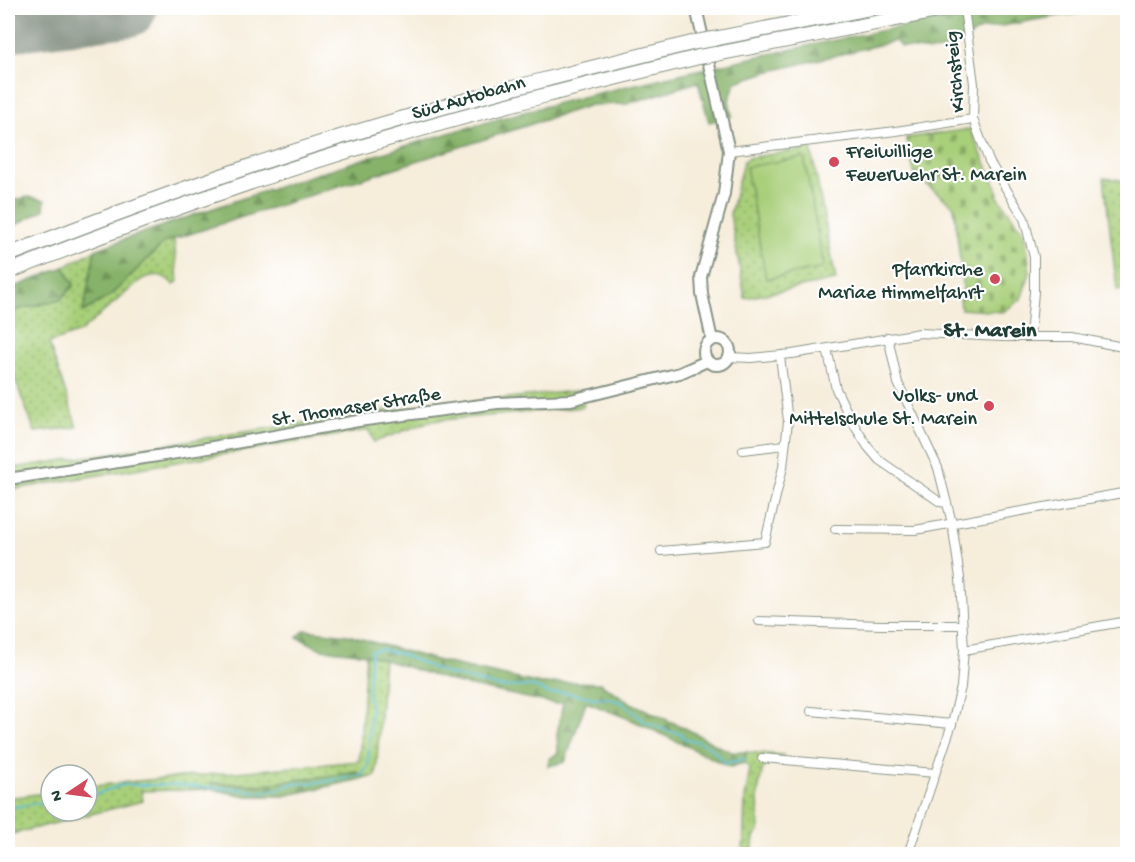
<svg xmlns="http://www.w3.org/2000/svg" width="1135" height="862" viewBox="0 0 1135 862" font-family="'Gochi Hand',sans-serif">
	<defs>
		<pattern id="grass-dots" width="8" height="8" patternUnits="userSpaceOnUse" patternTransform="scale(1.5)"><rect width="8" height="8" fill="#a8cf79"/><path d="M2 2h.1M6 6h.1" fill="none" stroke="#88a964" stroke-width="1.8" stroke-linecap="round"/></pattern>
		<pattern id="forest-firs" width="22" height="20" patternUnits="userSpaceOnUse" patternTransform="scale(1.5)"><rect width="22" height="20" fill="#86b269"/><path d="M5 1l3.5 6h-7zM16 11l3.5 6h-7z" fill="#6d9257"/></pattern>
		<pattern id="cemetery-stones" width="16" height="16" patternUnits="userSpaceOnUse" patternTransform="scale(1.5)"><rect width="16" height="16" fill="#a8cf79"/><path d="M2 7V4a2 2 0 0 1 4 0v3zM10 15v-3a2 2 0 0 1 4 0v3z" fill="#88a964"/></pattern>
	</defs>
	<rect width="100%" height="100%" fill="#fff"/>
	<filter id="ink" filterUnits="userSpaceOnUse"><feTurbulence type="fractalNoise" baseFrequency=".0167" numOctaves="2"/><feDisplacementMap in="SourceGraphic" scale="12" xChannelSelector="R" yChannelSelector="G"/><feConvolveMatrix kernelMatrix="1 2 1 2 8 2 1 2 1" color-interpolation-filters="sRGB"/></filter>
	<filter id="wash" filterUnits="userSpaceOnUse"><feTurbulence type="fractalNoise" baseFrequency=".008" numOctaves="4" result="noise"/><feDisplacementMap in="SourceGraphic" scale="24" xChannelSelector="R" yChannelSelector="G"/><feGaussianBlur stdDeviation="1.35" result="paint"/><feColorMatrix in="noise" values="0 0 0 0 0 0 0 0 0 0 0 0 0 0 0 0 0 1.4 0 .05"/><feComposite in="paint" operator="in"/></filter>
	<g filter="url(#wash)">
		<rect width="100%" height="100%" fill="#f6eddb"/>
		<g fill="url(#grass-dots)" stroke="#648656" stroke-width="1.5">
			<path d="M811,148L836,280L745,298L730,214L743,162L747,158Z"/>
			<path d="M1104,178L1127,181V290H1117Z"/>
			<path d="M174,239L178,281L174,285C163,274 157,273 142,279L80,332L49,343L77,427L35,432L8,361V312L60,300L74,285L64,267L95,250L84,311L110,296L165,242Z"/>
			<path d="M584,390L583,407L431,421L374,442L369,430L8,490V469L373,412Z"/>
			<path d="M366,654L384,659L376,776L367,778L356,772L259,785L212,783V789L141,791L143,801L8,835V798L51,792V811H87V787L137,781L359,761Z"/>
			<path d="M746,752L783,755L763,768L758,792L759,832L754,837L752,854H743L745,799L750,768L744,763Z"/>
		</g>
		<g fill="url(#forest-firs)" stroke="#52784e" stroke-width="1.5">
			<path d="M1021,8H1127L1057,16L980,30L951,49L931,51L908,48L901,47L895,41L767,72L736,82L729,100L732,116L709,122L698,82L627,104L591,105L165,242L110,296L83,312L95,250C233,200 374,153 516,114C592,93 670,76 746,59C837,39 929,19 1021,8Z"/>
			<path d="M28,197L45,200L44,210L8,229V202Z"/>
			<path d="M64,267L74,285L60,300L8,312V290Z"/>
			<path d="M305,630L348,635L439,661L541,684L575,682L600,683L631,703L691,731L718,746L732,752H746L744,763L730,767L634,721L586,702L565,762L548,766L549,759L558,753L557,734L563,702L555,704L457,683L366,654L321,649L297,637Z"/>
			<path d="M356,772L367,778L284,796H245L212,789L211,783L259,785Z"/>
		</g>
		<path fill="url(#cemetery-stones)" stroke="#648656" stroke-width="1.5" d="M970,129L999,193L996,194L1026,235L1030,273L1021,299L1003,312L961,309L960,297L964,296L954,206L915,176L906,138Z"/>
		<path fill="#a8cf79" stroke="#648656" stroke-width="1.5" d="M804,157L824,268L766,279L746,167Z"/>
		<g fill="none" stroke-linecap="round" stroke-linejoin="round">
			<g stroke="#59bfd6" stroke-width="2">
				<path d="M87,797L123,785H173L239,789L258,792L278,790L291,784L323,782L363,775L368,765L371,708L368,693L371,651L380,649L401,654L445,673L500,687L533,686L550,694L564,692L596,698H609L623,703L644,721L668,731L681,733L685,739C706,742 712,747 725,763L745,759"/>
				<path d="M8,808L51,801"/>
			</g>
			<path stroke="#8a9588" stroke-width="58" d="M8,23L128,8"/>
		</g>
	</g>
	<g filter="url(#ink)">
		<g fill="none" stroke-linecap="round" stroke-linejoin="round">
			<defs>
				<g id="street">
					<path d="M964,8L974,84L973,119L989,161L1024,218L1034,257V292L1030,336"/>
					<path d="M729,151L896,131L973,119"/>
					<path d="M888,337L898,383L938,468L952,523L960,578L964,650L961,687L952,724L908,854"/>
					<path d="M827,349L836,389L851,420L868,447L879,460L940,502L947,503"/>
					<path d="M729,357L751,358L792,354L920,333L1002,337H1072L1128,348"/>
					<path d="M743,450L785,445"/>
					<path d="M835,529L915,530L1128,492"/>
					<path d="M661,551L765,542L783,467L788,421L780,356"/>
					<path d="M759,621L881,625H962"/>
					<path d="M964,650L1128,621"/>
					<path d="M811,711L952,724"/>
					<path d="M762,758L935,773"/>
				</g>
				<g id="secondary">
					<path d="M696,8L729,151L724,194L701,277L702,294L712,340"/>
					<circle cx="717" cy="352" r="13"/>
					<path d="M8,479L196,450L358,421L497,403L571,400L680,373L707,361"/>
				</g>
				<g id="highway">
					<path d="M713,39L871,8"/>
					<path d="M716,54L953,8"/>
					<path d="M8,255C130,207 254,162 380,125C484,94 590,68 696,42"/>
					<path d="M8,272C131,223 256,178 384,140C488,109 593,83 699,57"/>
				</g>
			</defs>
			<use href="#street" stroke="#8a9588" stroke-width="10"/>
			<use href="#secondary" stroke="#8a9588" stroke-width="14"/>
			<use href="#highway" stroke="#8a9588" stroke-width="16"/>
			<use href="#street" stroke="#fff" stroke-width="8"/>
			<use href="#secondary" stroke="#fff" stroke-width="10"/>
			<use href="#highway" stroke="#fff" stroke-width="14"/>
			<defs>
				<g id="highway-bridge">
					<path d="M696,42L713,39"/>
					<path d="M699,57L716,54"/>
				</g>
			</defs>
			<use href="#highway-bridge" stroke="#8a9588" stroke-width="16" stroke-linecap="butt"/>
			<use href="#highway-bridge" stroke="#fff" stroke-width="14"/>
		</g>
	</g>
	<g fill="#d1495b" stroke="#fff" stroke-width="2">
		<circle cx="834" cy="162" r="6"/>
		<circle cx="995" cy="279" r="6"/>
		<circle cx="989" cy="406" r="6"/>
	</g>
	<g text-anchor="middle" stroke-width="4.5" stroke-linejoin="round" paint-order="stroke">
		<g font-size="20" fill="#1f3d34" stroke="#fff">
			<text transform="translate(953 72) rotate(-95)" y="7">Kirchsteig</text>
			<text transform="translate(468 96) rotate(-16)" y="7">Süd Autobahn</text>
			<text transform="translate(356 405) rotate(-9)" y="7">St. Thomaser Straße</text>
		</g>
		<g font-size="20" fill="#1f3d34" stroke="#fff" text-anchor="end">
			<text x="846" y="157" text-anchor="start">Freiwillige<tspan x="846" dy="23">Feuerwehr St. Marein</tspan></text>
			<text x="983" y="275">Pfarrkirche<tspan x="983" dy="23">Mariae Himmelfahrt</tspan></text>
			<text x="977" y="401">Volks- und<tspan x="977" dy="23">Mittelschule St. Marein</tspan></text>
		</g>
		<g font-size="22" font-weight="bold" fill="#1f3d34" stroke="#fff">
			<text x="990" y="336">St. Marein</text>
		</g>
	</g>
	<rect width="1135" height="862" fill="none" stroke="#fff" stroke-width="30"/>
	<g transform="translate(69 793) rotate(257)"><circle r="28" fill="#ffffff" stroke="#a5b1ae" stroke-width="1.5"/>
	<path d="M0-4.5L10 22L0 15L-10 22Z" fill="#d1495b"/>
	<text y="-9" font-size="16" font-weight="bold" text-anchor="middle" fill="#1f3d34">N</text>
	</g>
</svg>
